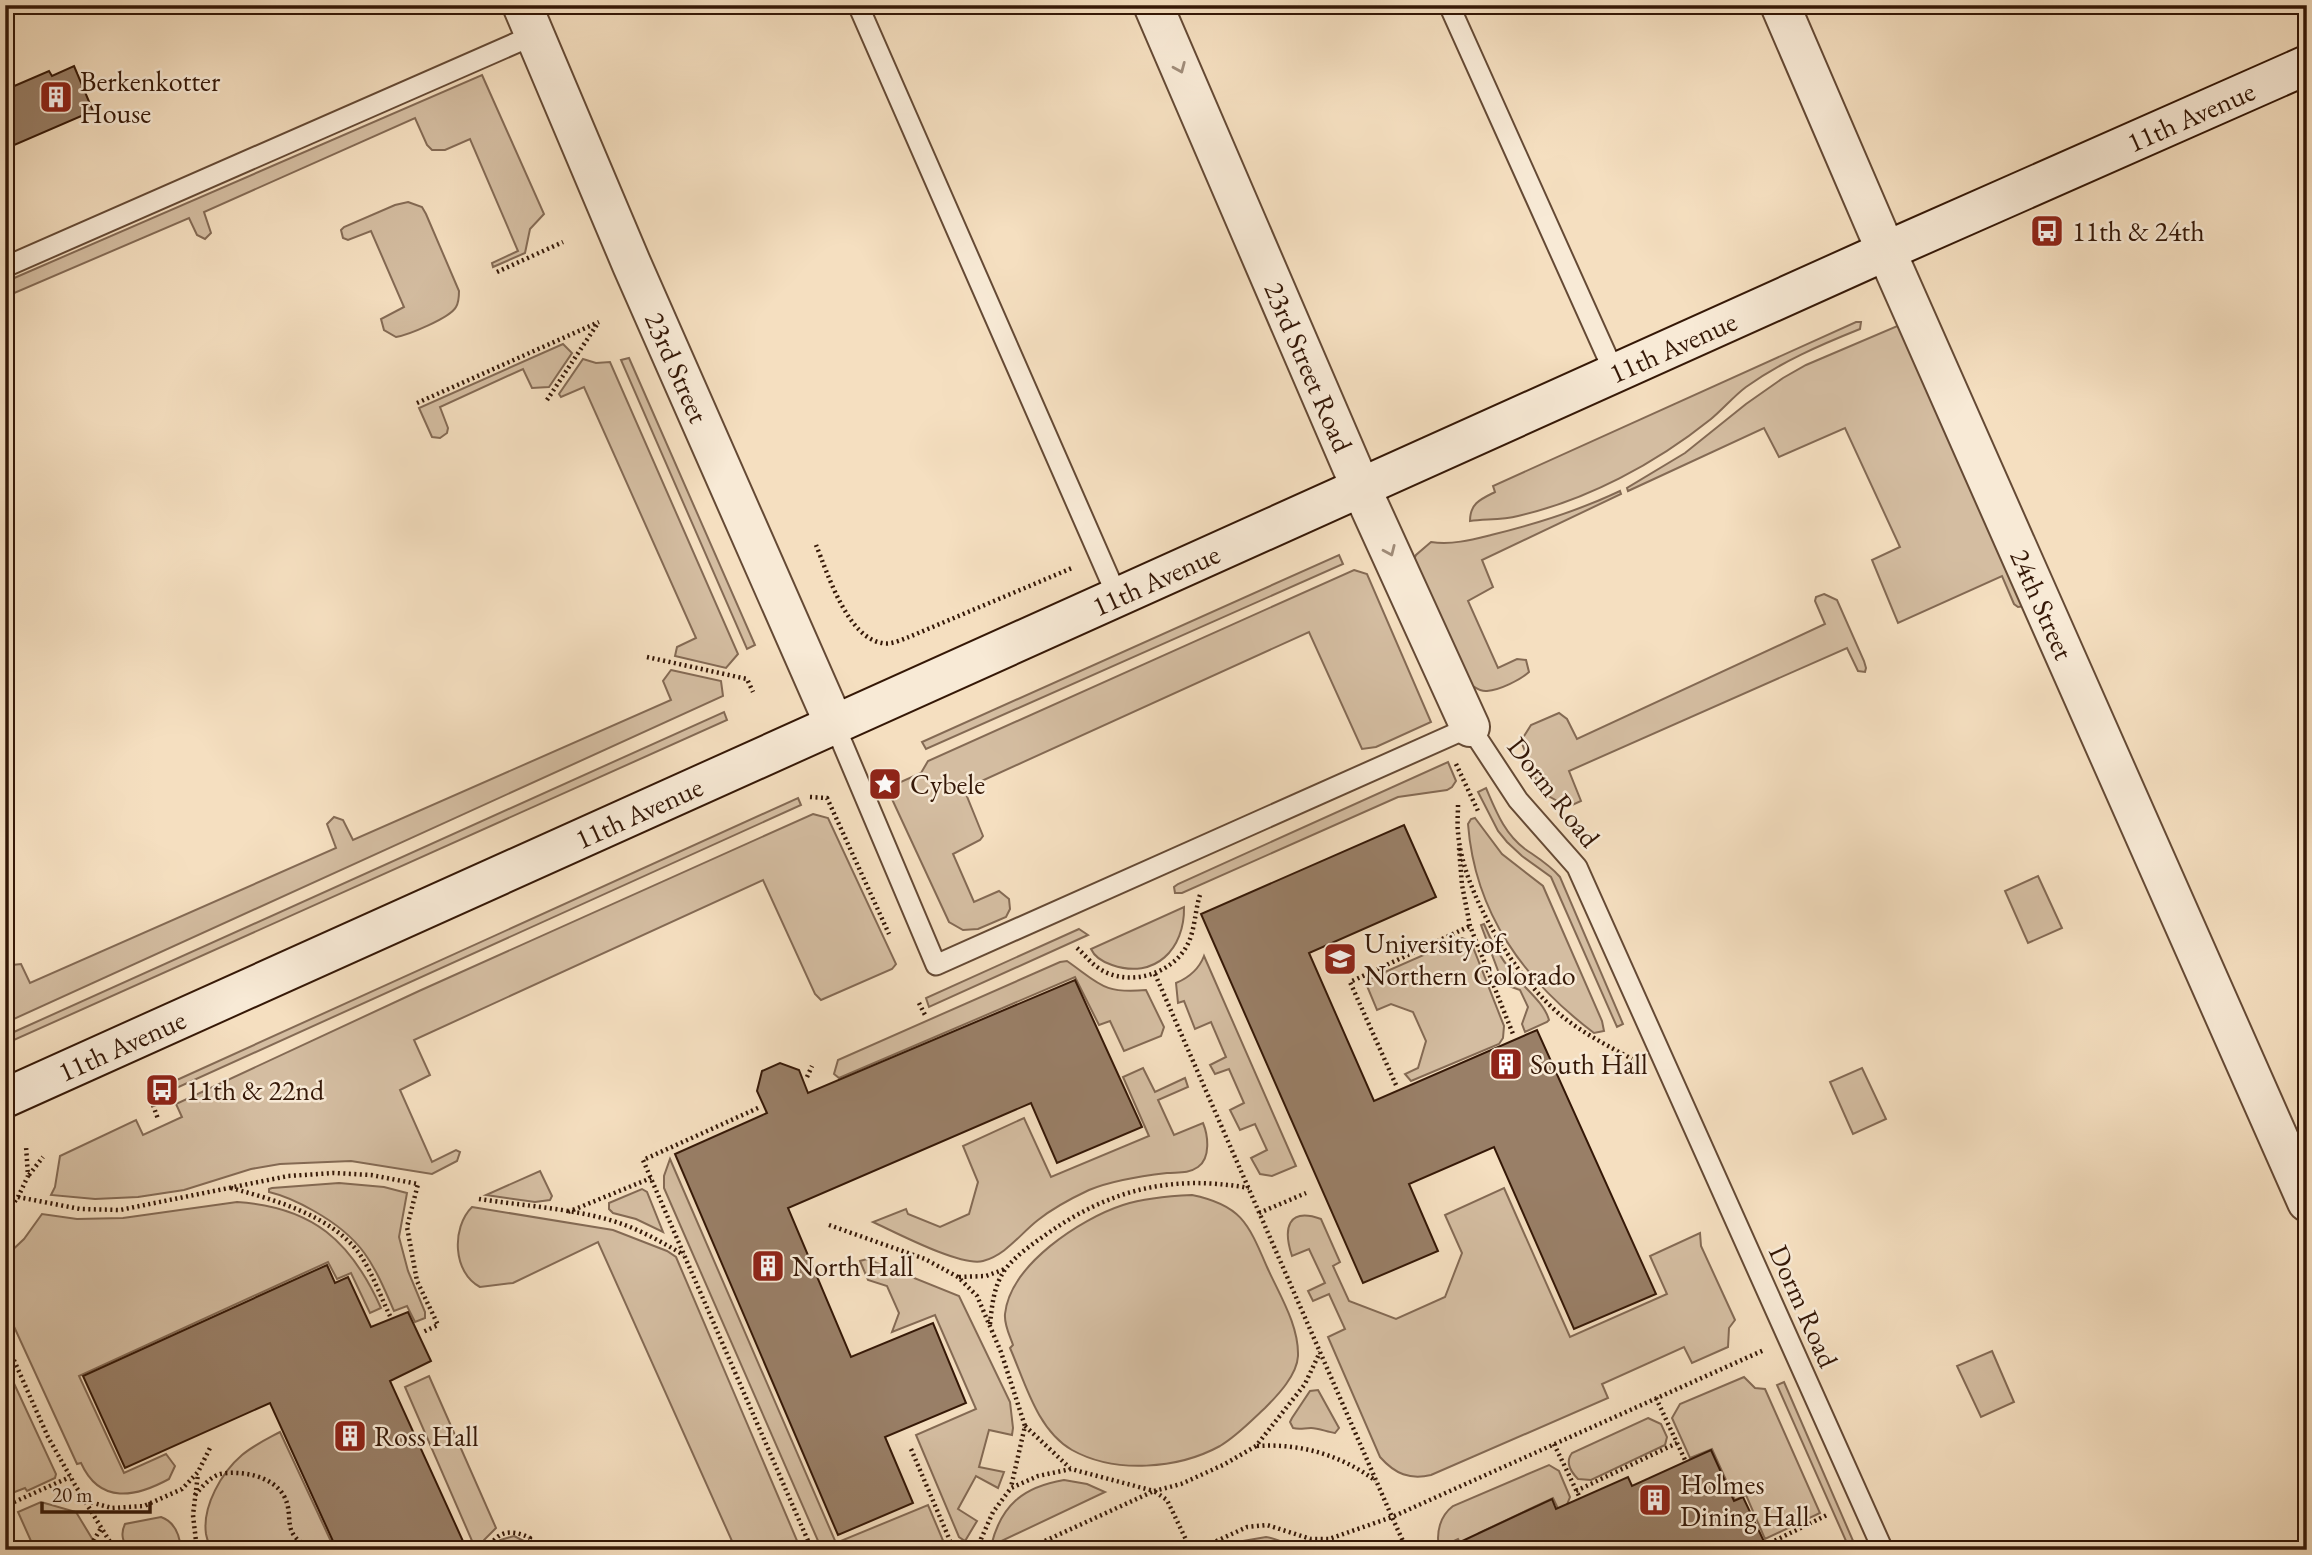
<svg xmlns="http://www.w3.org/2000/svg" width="2312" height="1555" viewBox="0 0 2312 1555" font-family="'EB Garamond',serif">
	<rect width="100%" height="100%" fill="#f5dfc0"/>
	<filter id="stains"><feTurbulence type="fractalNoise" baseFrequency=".00286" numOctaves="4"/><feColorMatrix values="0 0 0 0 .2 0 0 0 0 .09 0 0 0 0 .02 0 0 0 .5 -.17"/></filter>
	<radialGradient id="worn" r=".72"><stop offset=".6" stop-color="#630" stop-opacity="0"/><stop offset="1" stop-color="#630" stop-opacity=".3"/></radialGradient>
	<g fill="#d4bda1" stroke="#846a54" stroke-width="2">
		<path d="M482,75L544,214L530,229L525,253L493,267L492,263L518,251L470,139L445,150H432L427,145L415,118L204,212L211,233L205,239L197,235L189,218L5,297V282Z"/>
		<path d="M408,202L422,207L426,214L459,291C459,296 459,302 456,307C450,318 408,335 396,337L384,330L381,319L404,307L371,231L348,240L343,238L341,230L344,227L395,205Z"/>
		<path d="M1856,322H1861L1860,329C1820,345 1781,362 1746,387C1734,396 1723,409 1711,419C1655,464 1587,500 1518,516C1502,520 1486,519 1470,521C1470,503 1481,499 1495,492L1493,486Z"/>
		<path d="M1902,324L2026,606L2018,607L2014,604L2002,576L1898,623L1872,560L1900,547L1845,428L1779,457L1764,428L1628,491L1627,488L1685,453L1746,404L1783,378L1806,365Z"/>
		<path d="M563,344L572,353L549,387L532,388L523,369L440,407L448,428L447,433L440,438L432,437L419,408Z"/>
		<path d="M629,358L755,645L747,649L621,360Z"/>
		<path d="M583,359L596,363L610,362L738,654L726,668L675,656L677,647L696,638L584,387L561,397L559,394Z"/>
		<path d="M1620,491L1621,494L1482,560L1493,587L1468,601L1498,668L1517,659L1526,660L1529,672C1520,680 1500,690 1487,691C1481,692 1476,688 1471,685L1413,561L1416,555L1431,542C1452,545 1471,540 1491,535C1536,524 1578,511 1620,491Z"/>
		<path d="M1339,555L1343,564L926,749L922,742Z"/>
		<path d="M1354,570L1367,574L1431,722L1376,747L1362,749L1309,632L964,789L983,836L980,840L953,854L974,902L999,891L1009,899L1010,909L1006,917L978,929L963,930L949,922L885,784L892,786L921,773L928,761Z"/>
		<path d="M1824,594L1837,600L1864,661L1866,668L1865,672L1858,671L1847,648L1569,771L1581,801L1568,807L1543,793L1537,782L1521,741L1531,725L1559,713L1567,719L1577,739L1825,624L1815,601L1816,597Z"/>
		<path d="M671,670L721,681L723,696L5,1023V977L12,965L21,964L30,983L336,848L327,824L334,817L343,820L353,840L671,700L663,681Z"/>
		<path d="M724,712L727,720L5,1044V1036Z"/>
		<path d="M1448,762L1456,781L1452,787L1447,790L1398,797L1182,893H1175L1174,887L1178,884Z"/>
		<path d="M1486,788C1496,811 1504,833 1525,849C1538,858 1550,865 1560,877L1623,1024L1617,1027L1551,877L1522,856L1507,842L1498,831L1478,792Z"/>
		<path d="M798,798L801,805L172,1090L168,1084Z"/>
		<path d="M813,814L828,818L896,964L892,969L821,1000L815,994L763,880L414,1040L430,1075L400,1090L432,1162L456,1150L460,1152L457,1161L432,1174L351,1161L280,1164L251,1169L184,1190L138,1197L95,1199L51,1195L55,1187L60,1156L136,1120L143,1135L182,1117L176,1104L419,991Z"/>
		<path d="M1475,818L1502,854L1543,886L1602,1021L1604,1031L1594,1033C1524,980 1475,914 1468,824L1471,819Z"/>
		<path d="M2038,876L2062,928L2028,943L2005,891Z"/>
		<path d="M1184,907C1185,949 1155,980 1112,965C1103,962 1095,958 1091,949Z"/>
		<path d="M1484,924C1491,941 1500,957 1512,972C1523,987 1544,1002 1549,1020L1547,1022L1525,1032L1522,1024L1528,1007L1520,990L1503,984L1481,925Z"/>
		<path d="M1079,929L1088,935L929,1007L926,998Z"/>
		<path d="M1462,938L1471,942L1504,1026L1503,1038L1499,1044L1411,1081L1405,1074L1418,1068L1426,1041L1413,1012L1391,1004L1377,1010L1367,986L1369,979Z"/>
		<path d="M1204,956L1296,1166L1272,1176L1260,1174L1251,1158L1267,1150L1255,1124L1240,1130L1230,1110L1244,1103L1229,1069L1215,1074L1210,1065L1226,1057L1211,1022L1195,1029L1184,1001L1178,1003L1176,983C1188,978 1199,969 1204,956Z"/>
		<path d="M1067,961C1100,984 1103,994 1146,990L1164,1027L1161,1036L1124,1051L1110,1021L1099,1025L1075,977L839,1078L834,1074L838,1060L1060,962Z"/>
		<path d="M1143,1068L1155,1092L1185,1078L1188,1087L1158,1100L1174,1135L1203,1123C1208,1135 1211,1158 1198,1167C1188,1174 1178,1172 1167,1173C1141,1176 1113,1180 1089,1190C1072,1198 1053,1208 1038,1220C1020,1234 1006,1255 983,1261C961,1267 895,1232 873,1222L906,1209L908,1214L940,1227L969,1214L978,1182L963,1146L1024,1118L1051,1177L1149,1136L1123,1077Z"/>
		<path d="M1862,1068L1886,1119L1853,1134L1830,1082Z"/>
		<path d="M670,1159L836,1543L928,1505L947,1550H933L931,1547L925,1550H822L664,1188V1176Z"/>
		<path d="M540,1171L552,1196L550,1200L535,1202L486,1195Z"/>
		<path d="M339,1183L384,1187L407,1193L399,1237L408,1271L425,1312V1318L415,1322L407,1306L394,1311C373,1262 362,1238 314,1211C300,1203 286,1196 269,1192V1189L272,1188Z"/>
		<path d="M1504,1188L1570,1337L1667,1294L1650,1256L1700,1233L1701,1246L1735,1320L1729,1328L1728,1347L1692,1363L1684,1347L1602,1384L1608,1398L1431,1475C1410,1480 1395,1474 1380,1457L1328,1337L1345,1329L1329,1294L1313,1301L1308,1291L1325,1283L1309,1249L1292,1256C1283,1229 1287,1207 1321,1219L1340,1262L1333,1266L1349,1301L1396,1319L1445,1297L1462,1253L1445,1215Z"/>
		<path d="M642,1189L647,1192L663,1232L636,1219L613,1213L609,1209V1203Z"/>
		<path d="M1192,1195C1241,1205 1248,1223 1267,1267C1279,1294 1299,1325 1298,1356C1297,1375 1278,1395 1265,1408C1251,1421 1237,1436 1220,1446C1178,1469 1115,1474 1072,1450C1037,1430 1025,1382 1010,1348L1013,1345C1010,1336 1004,1325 1005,1314C1010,1265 1080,1219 1123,1205C1145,1198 1169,1196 1192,1195Z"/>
		<path d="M237,1202C313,1207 351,1241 381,1308L370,1313L351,1273L337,1279L328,1262L79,1376L124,1473L166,1454L175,1466L169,1479C136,1497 100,1505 81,1463L77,1464L5,1307V1257L24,1239L42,1214L77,1219L123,1218Z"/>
		<path d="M472,1207L613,1230L667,1251L676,1257L801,1550H736L598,1242L513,1283L480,1287C453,1273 451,1228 472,1207Z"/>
		<path d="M867,1259L959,1296L1010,1402L1013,1428L1012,1435L989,1430L979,1467L1004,1472L998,1488L976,1476L958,1509L977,1521L965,1541L959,1537L916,1435L976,1409L935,1315L892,1332L899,1313L887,1286L868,1280L860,1261Z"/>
		<path d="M1992,1351L2014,1402L1981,1417L1957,1366Z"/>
		<path d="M5,1364L56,1474L55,1478L27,1491L25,1488L7,1495L5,1491Z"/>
		<path d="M429,1376L496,1528L484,1540L481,1550H476L405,1387Z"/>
		<path d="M1744,1377L1755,1388L1765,1389L1820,1513L1765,1539L1746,1495L1735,1500L1712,1449L1690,1458L1672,1418L1680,1404Z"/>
		<path d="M1784,1382L1857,1550H1850L1777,1385Z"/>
		<path d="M1318,1390L1339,1428L1335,1433C1327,1432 1319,1428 1311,1428C1304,1428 1300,1430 1293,1428L1290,1422L1292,1418L1310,1391Z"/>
		<path d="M1648,1418L1661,1424L1667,1437L1665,1445L1591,1480L1578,1479C1571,1472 1565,1462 1572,1453Z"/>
		<path d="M280,1432L335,1550H210C209,1544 207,1539 206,1534C202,1506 222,1472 242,1455C254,1445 267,1439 280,1432Z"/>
		<path d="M1549,1465L1559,1471L1570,1497L1562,1517L1553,1498L1479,1533L1486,1550H1464L1458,1539L1439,1548C1436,1532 1440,1516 1453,1506Z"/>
		<path d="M1064,1480L1087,1484L1105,1492L991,1546C1001,1505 1023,1487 1064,1480Z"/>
		<path d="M41,1502L76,1512L99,1550H35L18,1512Z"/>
		<path d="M161,1517C175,1522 180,1536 181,1550H128C123,1541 120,1534 125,1524Z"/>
		<path d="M514,1536L524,1541L521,1550H493L500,1540Z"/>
		<path d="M1266,1537C1280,1539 1291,1547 1304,1549C1318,1551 1344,1550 1355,1542L1374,1550H1231L1230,1547L1243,1541Z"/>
	</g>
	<g fill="#997f67" stroke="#351807" stroke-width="2">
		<path d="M74,66L93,111L5,149V90L49,71L52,76Z"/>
		<path d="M1404,825L1436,897L1309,953L1374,1101L1537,1030L1656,1294L1574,1329L1494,1147L1409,1184L1438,1251L1363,1283L1201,914Z"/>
		<path d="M1075,980L1142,1127L1057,1163L1031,1103L788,1208L851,1357L933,1323L966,1403L885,1437L913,1503L838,1535L675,1154L767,1113L757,1091L762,1071L780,1063L799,1070L808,1093Z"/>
		<path d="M327,1265L335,1283L348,1277L371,1327L408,1312L431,1361L390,1381L467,1550H337L270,1403L125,1468L83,1376Z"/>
		<path d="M1711,1450L1734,1501L1743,1497L1768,1550H1443L1552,1499L1556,1509L1628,1477L1632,1486Z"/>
	</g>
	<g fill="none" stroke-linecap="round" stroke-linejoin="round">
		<defs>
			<g id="service">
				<path d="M858,5L1118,598"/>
				<path d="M1449,5L1615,374"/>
				<path d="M5,267L534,35"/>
				<path d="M835,726L936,965L1470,727L1518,800L1577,867L1883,1550"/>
			</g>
			<g id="minor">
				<path id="s1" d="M522,5L632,265L835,726"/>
				<path id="s2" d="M1153,5L1361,488L1470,727"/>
				<path id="s3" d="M1780,5L1886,251L2307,1202"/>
			</g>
			<g id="secondary">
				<path id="s4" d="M5,1098L1886,251L2307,65"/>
			</g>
		</defs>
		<use href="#service" stroke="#654a35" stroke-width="23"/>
		<use href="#minor" stroke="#654a35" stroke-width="42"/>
		<use href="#secondary" stroke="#351807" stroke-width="42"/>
		<g stroke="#351807" stroke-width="4.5" stroke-dasharray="2 3.5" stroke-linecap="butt">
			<path d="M497,272L563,242"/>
			<path d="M547,400L598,323"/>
			<path d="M417,403L599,322"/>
			<path d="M816,545C828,574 847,637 882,643C891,645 901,640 909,637L1072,568"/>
			<path d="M647,657L747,679L753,692"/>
			<path d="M1456,764L1478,811"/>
			<path d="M810,797L827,798L889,934"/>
			<path d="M1458,805C1458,814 1457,823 1458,832C1462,892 1516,979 1563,1017C1583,1033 1608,1046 1632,1059"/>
			<path d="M1459,848L1462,885L1470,926L1513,1034"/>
			<path d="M1077,948C1084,954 1090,962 1097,967C1124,987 1167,977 1185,949C1196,932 1194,911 1201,892"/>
			<path d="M5,965L11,955"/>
			<path d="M1155,974L1392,1517L1329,1539H1311L1267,1525L1247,1527L1197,1550"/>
			<path d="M919,1003L925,1015"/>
			<path d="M807,1077L812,1066"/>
			<path d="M1396,1085L1350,982L1470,926"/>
			<path d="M153,1105L158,1119"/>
			<path d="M758,1108L643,1160L812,1550"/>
			<path d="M29,1175L43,1157"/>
			<path d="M231,1188C275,1200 330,1215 359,1253C372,1272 380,1295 390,1316"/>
			<path d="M18,1197L80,1209L120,1210L288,1176L334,1173L371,1175L418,1184L407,1227L417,1281L438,1325L423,1332"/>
			<path d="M479,1199C524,1206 582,1209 625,1225C646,1233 665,1244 684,1255"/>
			<path d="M568,1212L651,1178"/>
			<path d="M1259,1213L1306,1193"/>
			<path d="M5,1215L18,1197L28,1176L26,1146"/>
			<path d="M829,1225L925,1259L958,1277L977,1296L1001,1352L1025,1426L1011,1487"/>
			<path d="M959,1277L986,1276L1005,1269"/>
			<path d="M990,1324C992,1305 994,1283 1007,1267C1017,1255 1031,1245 1044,1236C1108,1190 1170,1174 1249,1188"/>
			<path d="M5,1340L48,1437L75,1485L115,1550"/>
			<path d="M1656,1398L1685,1460"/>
			<path d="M1025,1426L1070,1468"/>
			<path d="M1554,1444L1579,1496"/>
			<path d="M1257,1446C1300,1443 1341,1455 1376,1481"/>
			<path d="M911,1449L954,1550"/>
			<path d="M1576,1491L1677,1443"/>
			<path d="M195,1495C202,1487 210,1477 220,1474C241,1470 273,1476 284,1496C296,1519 278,1532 313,1550"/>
			<path d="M86,1501L112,1508L144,1506L182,1489L198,1472L211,1446"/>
			<path d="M14,1502L70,1477"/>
			<path d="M1770,1543L1829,1514"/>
			<path d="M88,1550L101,1528"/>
			<path d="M197,1550L193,1515L198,1474"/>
			<path d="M488,1550C497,1530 512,1529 530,1538L527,1550"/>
			<path d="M979,1550L981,1539L993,1512L1011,1488L1038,1476L1071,1469L1154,1491L1181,1484L1223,1465L1256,1446L1305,1384L1320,1352"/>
			<path d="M1025,1550L1154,1491L1167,1500L1191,1550"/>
			<path d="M1407,1550L1392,1517L1764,1350"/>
		</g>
		<use href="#service" stroke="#f8ead6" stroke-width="19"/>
		<use href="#minor" stroke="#f8ead6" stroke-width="38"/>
		<use href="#secondary" stroke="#f8ead6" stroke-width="38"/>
	</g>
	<defs><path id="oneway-chevron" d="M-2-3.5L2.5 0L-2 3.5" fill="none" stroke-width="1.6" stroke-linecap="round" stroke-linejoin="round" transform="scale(1.75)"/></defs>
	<g stroke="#a08c79">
		<use href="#oneway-chevron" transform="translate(1180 68) rotate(67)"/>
		<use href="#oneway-chevron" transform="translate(1390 551) rotate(66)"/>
	</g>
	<defs>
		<symbol id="building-square" viewBox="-11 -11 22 22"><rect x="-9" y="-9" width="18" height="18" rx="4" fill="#8f2418" stroke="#f8ead6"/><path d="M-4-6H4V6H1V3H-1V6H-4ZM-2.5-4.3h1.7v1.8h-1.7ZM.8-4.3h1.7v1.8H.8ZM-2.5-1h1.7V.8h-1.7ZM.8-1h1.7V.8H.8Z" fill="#fff"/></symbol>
		<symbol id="bus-square" viewBox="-11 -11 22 22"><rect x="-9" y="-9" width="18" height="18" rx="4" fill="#8f2418" stroke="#f8ead6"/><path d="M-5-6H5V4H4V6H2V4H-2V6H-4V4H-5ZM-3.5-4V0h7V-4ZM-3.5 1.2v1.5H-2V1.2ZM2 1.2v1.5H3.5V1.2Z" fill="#fff"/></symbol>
		<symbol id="sight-square" viewBox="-11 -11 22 22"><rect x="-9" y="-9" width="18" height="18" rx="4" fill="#8f2418" stroke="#f8ead6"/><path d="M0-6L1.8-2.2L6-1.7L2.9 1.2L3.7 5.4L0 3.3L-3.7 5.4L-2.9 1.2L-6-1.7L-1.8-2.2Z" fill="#fff"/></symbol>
		<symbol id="university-square" viewBox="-11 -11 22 22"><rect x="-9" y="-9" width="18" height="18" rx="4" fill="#8f2418" stroke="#f8ead6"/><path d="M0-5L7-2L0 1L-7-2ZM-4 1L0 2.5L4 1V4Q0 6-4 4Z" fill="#fff"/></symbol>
	</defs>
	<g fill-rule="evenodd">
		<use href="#building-square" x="37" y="78" width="38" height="38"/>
		<use href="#bus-square" x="2028" y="212" width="38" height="38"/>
		<use href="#sight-square" x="866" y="765" width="38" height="38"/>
		<use href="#university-square" x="1321" y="940" width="38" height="38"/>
		<use href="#building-square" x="1487" y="1045" width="38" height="38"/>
		<use href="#bus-square" x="143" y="1071" width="38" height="38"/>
		<use href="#building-square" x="749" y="1247" width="38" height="38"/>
		<use href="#building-square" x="331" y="1417" width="38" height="38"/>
		<use href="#building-square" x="1636" y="1481" width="38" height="38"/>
	</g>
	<g text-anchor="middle" stroke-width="5" stroke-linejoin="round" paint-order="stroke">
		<g font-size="28" fill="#351807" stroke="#f8ead6" text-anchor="start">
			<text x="80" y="91">Berkenkotter<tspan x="80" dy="32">House</tspan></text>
			<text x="2072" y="241">11th &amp; 24th</text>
			<text x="910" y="794">Cybele</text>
			<text x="1364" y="953">University of<tspan x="1364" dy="32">Northern Colorado</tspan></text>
			<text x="1530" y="1074">South Hall</text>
			<text x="186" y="1100">11th &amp; 22nd</text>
			<text x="792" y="1276">North Hall</text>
			<text x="374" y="1446">Ross Hall</text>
			<text x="1680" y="1494">Holmes<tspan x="1680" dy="32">Dining Hall</tspan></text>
		</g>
		<g font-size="28" fill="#351807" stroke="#f8ead6">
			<text dy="10" stroke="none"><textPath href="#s4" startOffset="2396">11th Avenue</textPath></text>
			<text dy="10" stroke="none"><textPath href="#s4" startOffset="1829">11th Avenue</textPath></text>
			<text dy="10" stroke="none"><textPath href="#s1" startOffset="394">23rd Street</textPath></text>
			<text dy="10" stroke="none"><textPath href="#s2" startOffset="394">23rd Street Road</textPath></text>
			<text dy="10" stroke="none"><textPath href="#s4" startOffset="1262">11th Avenue</textPath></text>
			<text dy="10" stroke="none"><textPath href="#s3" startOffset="654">24th Street</textPath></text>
			<text transform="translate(1554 792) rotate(52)" y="10">Dorm Road</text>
			<text dy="10" stroke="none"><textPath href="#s4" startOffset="695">11th Avenue</textPath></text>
			<text dy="10" stroke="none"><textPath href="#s4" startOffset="128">11th Avenue</textPath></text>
			<text transform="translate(1804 1306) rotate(66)" y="10">Dorm Road</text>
		</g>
	</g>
	<rect width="2312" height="1555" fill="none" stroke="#f5dfc0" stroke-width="28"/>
	<rect x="7" y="7" width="2298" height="1541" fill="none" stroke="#351807" stroke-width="3.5"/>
	<rect x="14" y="14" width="2284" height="1527" fill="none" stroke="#351807" stroke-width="2"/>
	<path d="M42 1502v10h108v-10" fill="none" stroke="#351807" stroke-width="3.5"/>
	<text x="52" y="1502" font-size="21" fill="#351807" stroke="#f8ead6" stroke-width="5" paint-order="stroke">20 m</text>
	<rect width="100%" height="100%" filter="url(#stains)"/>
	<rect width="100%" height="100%" fill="url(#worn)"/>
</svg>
